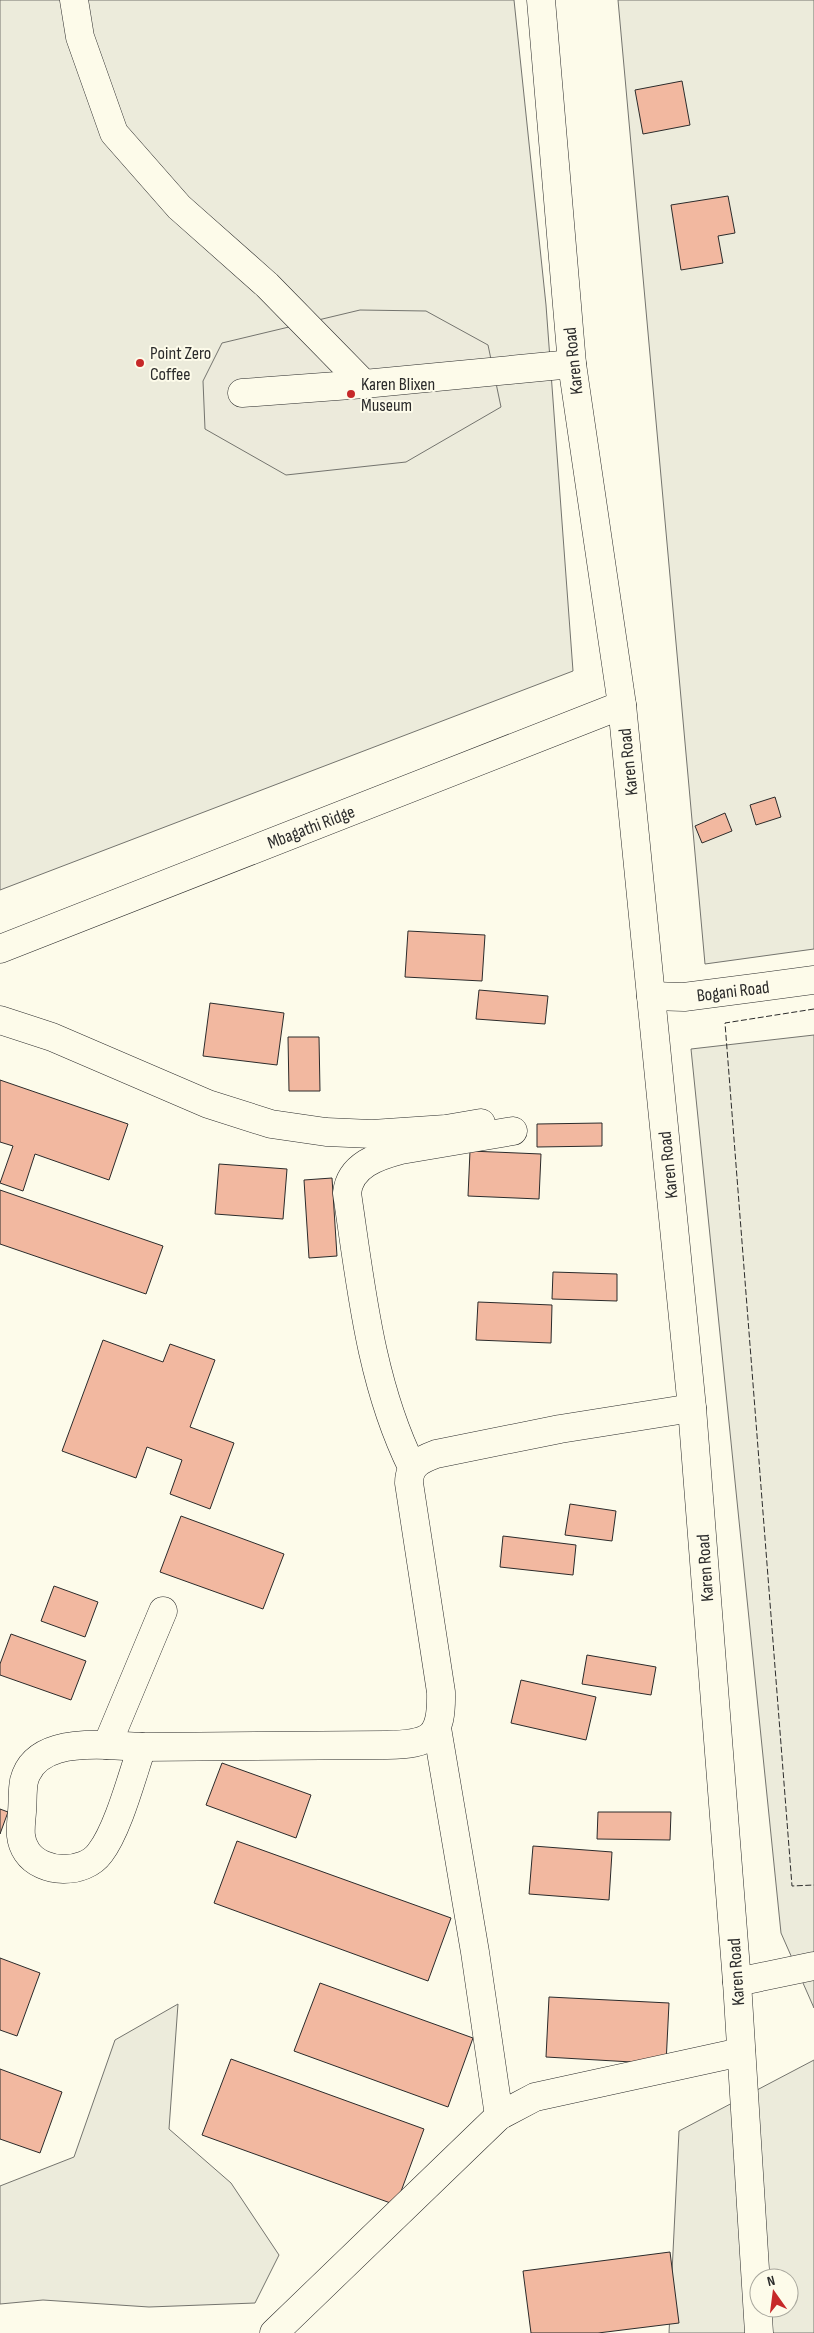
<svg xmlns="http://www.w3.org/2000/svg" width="814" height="2333" viewBox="0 0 814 2333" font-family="'Sofia Sans Condensed',sans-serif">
	<rect width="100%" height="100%" fill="#fdfbea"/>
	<g fill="#ecebdb" stroke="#74746e" fill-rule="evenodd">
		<path d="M0,0H514L546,305L573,671L0,890Z"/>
		<path d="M618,0H814V949L705,964Z"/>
		<path d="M814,1035V2008L781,1933L691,1049Z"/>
		<path d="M178,2004L169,2129L231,2183L279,2255L255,2303L149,2307L43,2300L0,2304V2186L74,2157L115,2040Z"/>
		<path d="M814,2060V2333H669L679,2131ZM759,2278H789V2308H759Z"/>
	</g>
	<path fill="#eceadb" stroke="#74746e" d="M360,310L426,311L488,345L501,407L406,462L286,475L205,429L203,381L222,343Z"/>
	<g fill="#f2b8a0" stroke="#2b2b2b">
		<path d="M682,81L690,125L643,134L635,90Z"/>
		<path d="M728,196L735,233L718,236L723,263L681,270L671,205Z"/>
		<path d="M775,797L781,817L756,825L750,805Z"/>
		<path d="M725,813L732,831L702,843L695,826Z"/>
		<path d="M408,931L485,935L482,981L405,977Z"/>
		<path d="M479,990L548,996L545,1024L476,1019Z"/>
		<path d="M210,1003L284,1013L277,1065L203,1056Z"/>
		<path d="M288,1037H319L320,1091H289Z"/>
		<path d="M0,1080L128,1124L109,1180L35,1154L23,1191L0,1183L13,1146L0,1142Z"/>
		<path d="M602,1123V1146L537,1147V1124Z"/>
		<path d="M470,1151L541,1154L539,1199L468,1196Z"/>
		<path d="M219,1164L287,1169L283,1219L215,1214Z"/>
		<path d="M332,1178L337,1256L309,1258L304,1180Z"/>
		<path d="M0,1190L163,1246L146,1294L0,1244Z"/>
		<path d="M553,1272L617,1274V1301L552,1299Z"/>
		<path d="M478,1302L552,1305L551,1343L476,1340Z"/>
		<path d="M103,1340L163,1362L170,1344L215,1360L190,1427L234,1443L210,1509L170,1494L182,1460L147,1447L136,1478L62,1451Z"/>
		<path d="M570,1504L616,1511L612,1541L565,1535Z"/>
		<path d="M181,1516L284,1554L263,1609L160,1572Z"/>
		<path d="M503,1536L576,1545L573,1575L500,1567Z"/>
		<path d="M54,1586L98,1602L85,1637L41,1621Z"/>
		<path d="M11,1634L86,1661L71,1700L0,1675V1664Z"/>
		<path d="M587,1655L656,1667L651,1695L582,1684Z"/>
		<path d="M521,1680L596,1697L586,1740L511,1723Z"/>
		<path d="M222,1763L311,1795L296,1838L206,1805Z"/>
		<path d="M0,1809L8,1812L0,1834Z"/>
		<path d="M598,1812H671L670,1840L597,1839Z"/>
		<path d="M237,1841L451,1918L428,1981L214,1903Z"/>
		<path d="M533,1846L612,1852L609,1900L529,1894Z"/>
		<path d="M0,1958L40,1973L17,2036L0,2030Z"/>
		<path d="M320,1983L473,2038L448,2107L294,2051Z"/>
		<path d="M549,1997L669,2003L666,2064L546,2057Z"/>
		<path d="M231,2059L424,2129L396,2205L202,2135Z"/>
		<path d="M0,2069L62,2092L40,2153L0,2139Z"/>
		<path d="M670,2252L679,2323L598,2333H531L523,2271Z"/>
	</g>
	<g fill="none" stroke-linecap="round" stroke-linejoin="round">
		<defs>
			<g id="minor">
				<path d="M74,0L80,37L114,133L179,207L267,285L364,384"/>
				<path d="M541,0L572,364L622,705L692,1408L737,1982L759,2333"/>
				<path d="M242,393L364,384L572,364"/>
				<path d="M0,949L622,705"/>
				<path d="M651,996L684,997L814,980"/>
				<path d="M0,1020L52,1037L208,1104L271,1124L326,1132L372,1134L446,1129L481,1123"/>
				<path d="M412,1467C370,1382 361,1286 347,1193C350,1165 378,1156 401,1150L513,1131"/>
				<path d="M437,1728L475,1952L499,2116"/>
				<path d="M107,1745L142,1747L387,1745C431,1744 442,1738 441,1692L409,1483C409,1465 420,1460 436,1454L560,1429L692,1408"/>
				<path d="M142,1747C132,1776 118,1830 100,1853C84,1875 42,1874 27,1852C18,1839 21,1826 22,1812C23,1802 22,1791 24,1781C33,1745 77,1744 107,1745L163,1611"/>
				<path d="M737,1982L814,1966"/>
				<path d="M274,2333L499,2116L535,2097L741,2052"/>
			</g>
		</defs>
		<use href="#minor" stroke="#2b2b2b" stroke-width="29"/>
		<use href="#minor" stroke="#fdfbea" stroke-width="28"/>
		<path stroke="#2b2b2b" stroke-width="1" stroke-dasharray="6 2.5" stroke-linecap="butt" d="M814,1009L725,1023L792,1886L814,1885"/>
	</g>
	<g fill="#c62828" stroke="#fdfbea" stroke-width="2">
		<circle cx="140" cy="363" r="5"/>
		<circle cx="351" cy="394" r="5"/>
	</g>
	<g text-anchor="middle" stroke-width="4" stroke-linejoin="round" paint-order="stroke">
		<g font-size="18" fill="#2b2b2b" stroke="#fdfbea" text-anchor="start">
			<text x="150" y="359">Point Zero<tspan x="150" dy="21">Coffee</tspan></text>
			<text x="361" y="390">Karen Blixen<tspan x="361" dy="21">Museum</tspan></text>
		</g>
		<g font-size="18" fill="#2b2b2b" stroke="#fdfbea">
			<text transform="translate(573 361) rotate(-96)" y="6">Karen Road</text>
			<text transform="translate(628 762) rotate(-96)" y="6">Karen Road</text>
			<text transform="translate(311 827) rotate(-21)" y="6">Mbagathi Ridge</text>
			<text transform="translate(733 991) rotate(-7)" y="6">Bogani Road</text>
			<text transform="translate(668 1165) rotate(-96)" y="6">Karen Road</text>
			<text transform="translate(705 1568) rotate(-94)" y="6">Karen Road</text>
			<text transform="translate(736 1972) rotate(-94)" y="6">Karen Road</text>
		</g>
	</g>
	<g transform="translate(774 2293) rotate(346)"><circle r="24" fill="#fdfbea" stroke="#a9a89e"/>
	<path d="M0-4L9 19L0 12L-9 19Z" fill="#c62828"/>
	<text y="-8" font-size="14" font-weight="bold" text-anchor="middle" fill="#2b2b2b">N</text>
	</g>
</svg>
